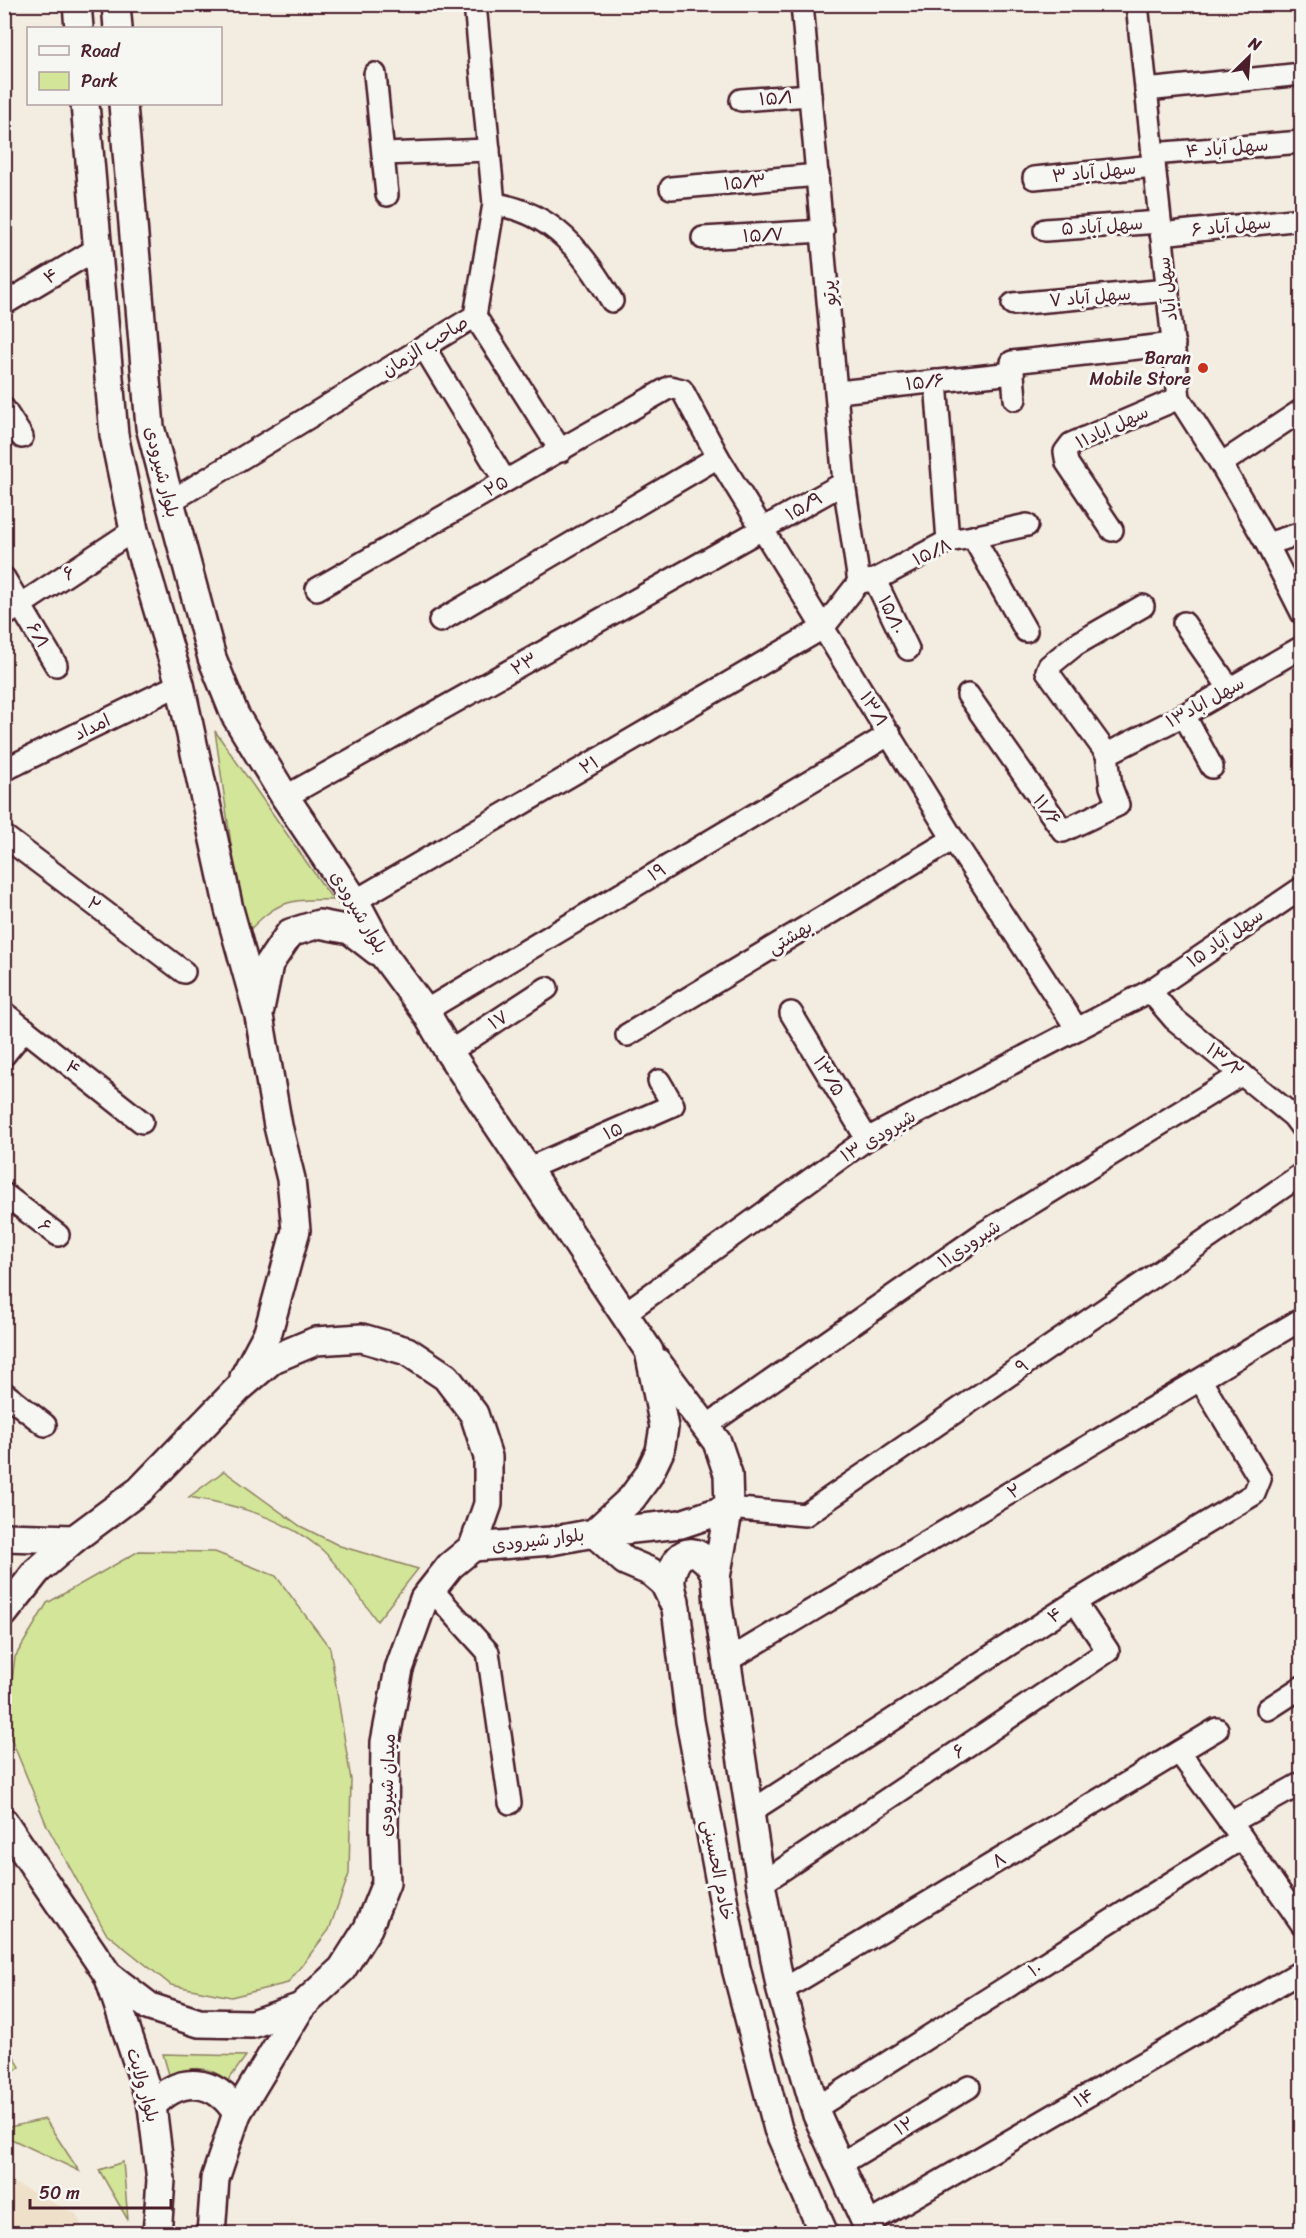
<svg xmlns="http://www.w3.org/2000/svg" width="1306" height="2238" viewBox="0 0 1306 2238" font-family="Sriracha,'Playpen Sans Arabic',sans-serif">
	<rect width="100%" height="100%" fill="#f3ece0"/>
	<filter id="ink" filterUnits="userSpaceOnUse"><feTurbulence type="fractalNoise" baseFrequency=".0167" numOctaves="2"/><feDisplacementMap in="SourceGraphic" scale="12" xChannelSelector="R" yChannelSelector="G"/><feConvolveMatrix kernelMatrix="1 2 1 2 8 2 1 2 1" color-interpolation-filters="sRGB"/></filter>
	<g filter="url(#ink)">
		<path fill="#efe0ca" d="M4,2178L76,2214L85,2233H5Z"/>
		<g fill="#d2e599" stroke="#8e8262" stroke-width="1.5">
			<path d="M215,731L333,900C287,899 276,901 244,936Z"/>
			<path d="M224,1471L300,1526L340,1546L418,1569L377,1621C363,1602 337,1562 320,1548C281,1517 237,1505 189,1497Z"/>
			<path d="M139,1551L215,1552L276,1576L330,1648L351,1780L349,1874L329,1930L288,1983L231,1997L171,1985L106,1933L47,1826L6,1726L15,1657L47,1603Z"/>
			<path d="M5,2041L20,2067L13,2072L5,2067Z"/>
			<path d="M163,2054L246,2056L228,2081C209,2066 191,2064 170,2078Z"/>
			<path d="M45,2119L79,2171L5,2136V2128Z"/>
			<path d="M123,2162L128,2220L99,2170Z"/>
		</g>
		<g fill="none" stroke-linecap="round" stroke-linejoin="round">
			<defs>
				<g id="minor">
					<path d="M802,4L844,483L859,582"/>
					<path d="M1137,4L1179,398L1221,464L1267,544L1302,613"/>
					<path d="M375,74L387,195"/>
					<path d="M1146,90L1302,74"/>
					<path d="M741,100L810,95"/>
					<path d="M384,154L489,150"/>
					<path d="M1152,154L1302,142"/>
					<path d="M1034,178L1154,166"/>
					<path d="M671,188L818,175"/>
					<path d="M494,204C553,212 584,253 612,301"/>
					<path d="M1045,230L1160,222"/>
					<path d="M1161,234L1302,219"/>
					<path d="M703,238L823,231"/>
					<path d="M4,304L98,248"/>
					<path d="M1013,304L1168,290"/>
					<path d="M475,316L561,451"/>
					<path d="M424,347L505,481"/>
					<path d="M936,381L948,541"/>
					<path d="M838,392L1013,373"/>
					<path d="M1015,399L1012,362L1174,344"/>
					<path d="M4,409L22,437"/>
					<path d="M1221,464L1302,410"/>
					<path d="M168,503L475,316L494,204L475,4"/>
					<path d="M1112,530L1067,463L1065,452L1071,444L1179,398"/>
					<path d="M973,537L1027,525"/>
					<path d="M1267,544L1302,533"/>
					<path d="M4,578L56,665"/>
					<path d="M875,580L908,649"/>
					<path d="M859,582L875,580L948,541L973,537L1026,631"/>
					<path d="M317,589L670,387L682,390L718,457L830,639L953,839L1077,1029"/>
					<path d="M4,616L134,530"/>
					<path d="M440,621L718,457"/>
					<path d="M1184,623L1230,689"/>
					<path d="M968,695L1063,831L1118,805L1111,787L1107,754"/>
					<path d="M1184,715L1212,767"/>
					<path d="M1107,754L1184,715L1302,647"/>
					<path d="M1107,754L1047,671L1049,666L1075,645L1143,606"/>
					<path d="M4,770L180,684"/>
					<path d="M285,797L844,483"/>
					<path d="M4,836L184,972"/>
					<path d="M355,901L823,628L859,582"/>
					<path d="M1150,991L1174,1019L1293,1116L1302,1128"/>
					<path d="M425,1011L890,734"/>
					<path d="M4,1013L142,1122"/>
					<path d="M791,1013L867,1139"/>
					<path d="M627,1035L953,839"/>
					<path d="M449,1052L547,988"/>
					<path d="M4,1055L25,1029"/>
					<path d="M527,1169L673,1105L659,1081"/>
					<path d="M4,1194L58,1235"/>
					<path d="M625,1313L867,1139L1150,991L1302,888"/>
					<path d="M4,1393L45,1425"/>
					<path d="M705,1427L985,1232L1242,1074"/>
					<path d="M729,1508L805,1515L1302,1174"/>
					<path d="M432,1590L488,1652L510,1803"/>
					<path d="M725,1662L1302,1319"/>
					<path d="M1268,1709L1302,1687"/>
					<path d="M1179,1752L1242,1838"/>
					<path d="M750,1812L1075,1602L1254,1494L1260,1479L1201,1381"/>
					<path d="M1230,1823L1302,1783"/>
					<path d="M761,1884L1108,1651L1075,1602"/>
					<path d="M781,1991L1217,1729"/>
					<path d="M816,2108L1242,1838L1302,1924"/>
					<path d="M839,2165L969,2087"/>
					<path d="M867,2224L1302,1971"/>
				</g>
				<g id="major">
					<path d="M77,4L79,28"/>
					<path d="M116,4L118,28"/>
					<path d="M85,104L114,435L134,530L180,684L229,909L259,1016L278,1126L291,1179L296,1230L268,1332L244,1377"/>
					<path d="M123,104L150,427L212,658L235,715L285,797L355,901L385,957L425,1011L449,1052L649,1351L664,1427L660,1451L648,1476L632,1498L594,1533L551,1541L473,1547"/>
					<path d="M260,1009L269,964L290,933L319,924L350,930L377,951"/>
					<path d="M657,1362L717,1442L728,1474L729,1508L716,1577L718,1606L761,1884L781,1991L817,2115L871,2234"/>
					<path d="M594,1533L625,1561L651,1572L664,1583L676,1608L690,1721L736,1968L778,2129L824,2234"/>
					<path d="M594,1533L681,1524L729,1508"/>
					<path d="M4,1537L74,1539"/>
					<path d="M675,1601C673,1594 670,1585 671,1578C677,1541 705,1548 716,1577"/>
					<path d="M4,1613L37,1571L74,1539L140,1490L238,1389L273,1359L316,1341L362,1338L407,1351L446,1377L474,1414L488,1457V1504L473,1547L450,1566L424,1599L399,1669L385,1742L384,1831L386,1883L368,1928L342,1969L301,2007L252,2024L199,2023L150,2007L108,1975L4,1822"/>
					<path d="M108,1975L152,2106L161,2180L157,2234"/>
					<path d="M152,2106C180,2075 215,2078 237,2113"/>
					<path d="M211,2234L215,2179L237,2113L301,2007"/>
				</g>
			</defs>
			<use href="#minor" stroke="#4a1f2b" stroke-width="26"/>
			<use href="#major" stroke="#4a1f2b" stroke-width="32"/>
			<use href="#minor" stroke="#f6f6f2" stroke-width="21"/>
			<use href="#major" stroke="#f6f6f2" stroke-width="27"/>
		</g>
	</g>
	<circle fill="#c8321e" stroke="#f6f6f2" stroke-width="2" cx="1203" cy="368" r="6"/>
	<g text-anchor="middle" stroke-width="6" stroke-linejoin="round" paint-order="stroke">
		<g font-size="18" fill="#4a1f2b" stroke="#f6f6f2">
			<text transform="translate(776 98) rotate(-4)" y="6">۱۵/۱</text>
			<text transform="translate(1227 148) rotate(-5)" y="6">سهل آباد ۴</text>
			<text transform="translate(1094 172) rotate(-6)" y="6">سهل آباد ۳</text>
			<text transform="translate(745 182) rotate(-5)" y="6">۱۵/۳</text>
			<text transform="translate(1102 226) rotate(-4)" y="6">سهل آباد ۵</text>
			<text transform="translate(1231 226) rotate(-6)" y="6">سهل آباد ۶</text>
			<text transform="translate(763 235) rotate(-3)" y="6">۱۵/۷</text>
			<text transform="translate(51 276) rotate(-31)" y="6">۴</text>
			<text transform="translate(1167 289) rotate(-97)" y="6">سهل آباد</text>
			<text transform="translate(829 293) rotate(-95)" y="6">پرتو</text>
			<text transform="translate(1090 297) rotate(-5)" y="6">سهل آباد ۷</text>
			<text transform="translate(425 346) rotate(-32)" y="6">صاحب الزمان</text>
			<text transform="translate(925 382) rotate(-6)" y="6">۱۵/۶</text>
			<text transform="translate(1112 427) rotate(-25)" y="6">سهل اباد۱۱</text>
			<text transform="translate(162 472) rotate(76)" y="6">بلوار شیرودی</text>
			<text transform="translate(496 486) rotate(-29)" y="6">۲۵</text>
			<text transform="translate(804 506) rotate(-30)" y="6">۱۵/۹</text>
			<text transform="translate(932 552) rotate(-25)" y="6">۱۵/۸</text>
			<text transform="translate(69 573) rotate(-34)" y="6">۶</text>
			<text transform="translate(892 615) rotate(65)" y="6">۱۵/۱۰</text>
			<text transform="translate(38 635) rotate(60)" y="6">۶/۱</text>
			<text transform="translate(524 664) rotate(-29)" y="6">۲۳</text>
			<text transform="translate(1205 702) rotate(-29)" y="6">سهل اباد۱۳</text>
			<text transform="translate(874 709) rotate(58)" y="6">۱۳/۱</text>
			<text transform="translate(92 727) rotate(-26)" y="6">امداد</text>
			<text transform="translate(589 765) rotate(-30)" y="6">۲۱</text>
			<text transform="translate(1047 810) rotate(54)" y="6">۱۱/۶</text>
			<text transform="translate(657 872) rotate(-31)" y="6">۱۹</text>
			<text transform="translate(94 904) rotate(37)" y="6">۲</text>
			<text transform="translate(359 912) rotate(59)" y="6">بلوار شیرودی</text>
			<text transform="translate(790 937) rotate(-31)" y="6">بهشتی</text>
			<text transform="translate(1225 938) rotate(-35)" y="6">سهل آباد ۱۵</text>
			<text transform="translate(498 1020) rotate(-33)" y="6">۱۷</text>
			<text transform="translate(1225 1060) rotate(39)" y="6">۱۳/۲</text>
			<text transform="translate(73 1068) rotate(38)" y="6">۴</text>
			<text transform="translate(829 1076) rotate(59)" y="6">۱۳/۵</text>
			<text transform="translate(613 1131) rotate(-24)" y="6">۱۵</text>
			<text transform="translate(878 1136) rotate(-31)" y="6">شیرودی ۱۳</text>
			<text transform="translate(45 1226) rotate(38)" y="6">۶</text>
			<text transform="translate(969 1244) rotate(-34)" y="6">۱۱شیرودی</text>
			<text transform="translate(1022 1366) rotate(-34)" y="6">۹</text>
			<text transform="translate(1014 1491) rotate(-31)" y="6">۲</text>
			<text transform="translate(538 1540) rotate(-7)" y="6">بلوار شیرودی</text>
			<text transform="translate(1055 1615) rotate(-33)" y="6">۴</text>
			<text transform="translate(959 1751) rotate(-34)" y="6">۶</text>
			<text transform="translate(387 1785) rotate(-88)" y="6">میدان شیرودی</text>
			<text transform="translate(999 1860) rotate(-31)" y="6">۸</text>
			<text transform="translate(718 1870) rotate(79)" y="6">خادم الحسینی</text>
			<text transform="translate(1035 1969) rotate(-32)" y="6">۱۰</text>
			<text transform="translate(143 2085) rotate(74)" y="6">بلوار ولایت</text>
			<text transform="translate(1084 2098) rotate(-30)" y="6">۱۴</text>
			<text transform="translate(904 2126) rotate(-31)" y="6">۱۲</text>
		</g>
		<g font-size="18" fill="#4a1f2b" stroke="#f6f6f2" text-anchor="end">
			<text x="1191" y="364">Baran<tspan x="1191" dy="21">Mobile Store</tspan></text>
		</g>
	</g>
	<rect width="1306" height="2238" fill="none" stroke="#f6f6f2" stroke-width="24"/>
	<rect x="12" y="12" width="1282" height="2214" fill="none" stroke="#4a1f2b" stroke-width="2" filter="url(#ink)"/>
	<rect x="27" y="27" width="195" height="78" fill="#f6f6f2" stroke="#b1a0a2" stroke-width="1.5"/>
	<rect x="39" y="46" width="30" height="9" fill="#f6f6f2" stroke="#b1a0a2" stroke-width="1.5"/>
	<text x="81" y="57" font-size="18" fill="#4a1f2b">Road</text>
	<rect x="39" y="72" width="30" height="18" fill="#d2e599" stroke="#b1a0a2" stroke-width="1.5"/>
	<text x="81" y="87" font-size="18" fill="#4a1f2b">Park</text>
	<g transform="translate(1249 57) rotate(25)" stroke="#f6f6f2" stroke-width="4.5" paint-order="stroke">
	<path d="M0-4.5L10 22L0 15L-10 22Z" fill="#4a1f2b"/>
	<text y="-9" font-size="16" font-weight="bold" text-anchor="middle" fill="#4a1f2b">N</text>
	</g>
	<path d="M30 2199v9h141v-9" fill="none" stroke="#4a1f2b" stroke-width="3"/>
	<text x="39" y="2199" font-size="18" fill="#4a1f2b" stroke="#f6f6f2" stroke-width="4.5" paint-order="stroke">50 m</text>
</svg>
